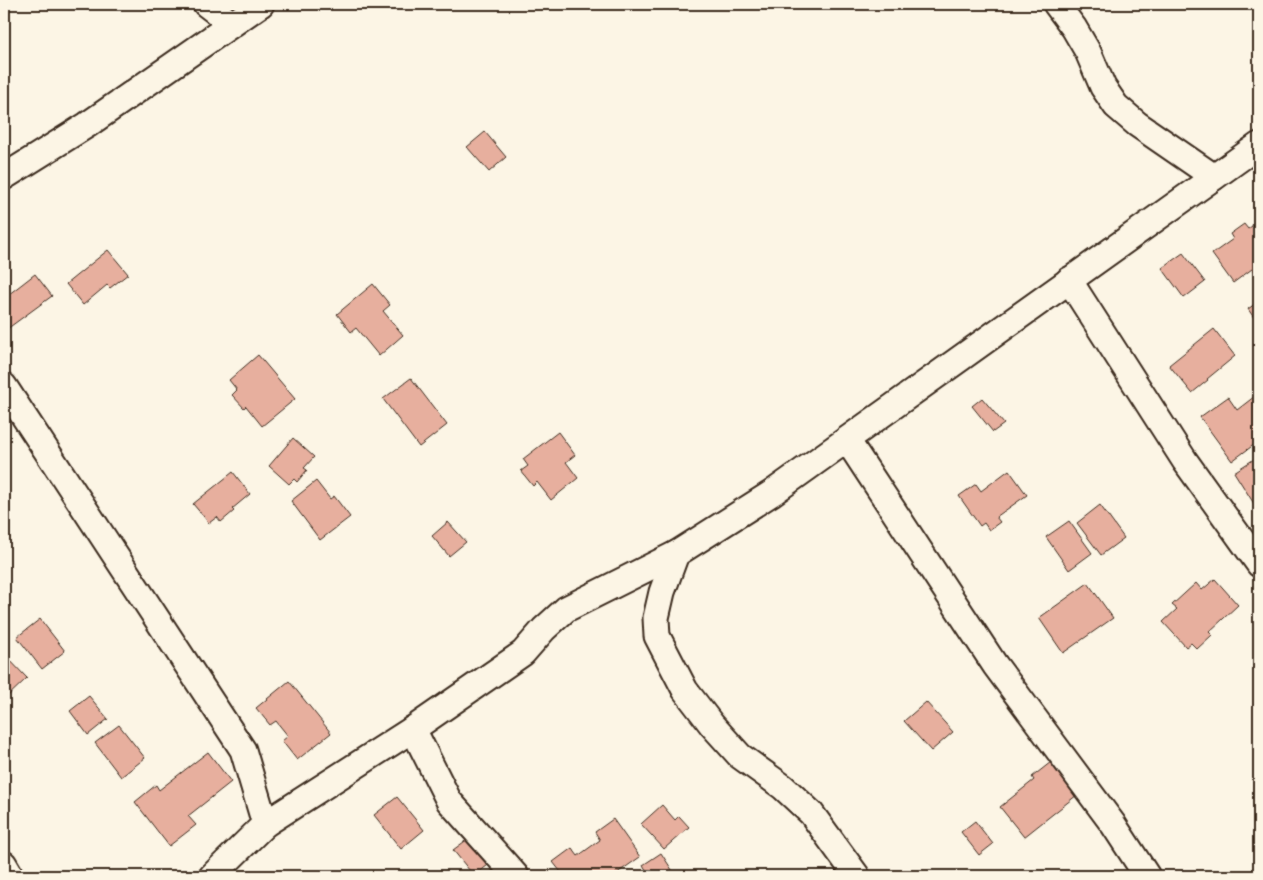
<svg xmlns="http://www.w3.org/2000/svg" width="1263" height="880" viewBox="0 0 1263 880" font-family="Kalam,sans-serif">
	<rect width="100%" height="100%" fill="#fcf5e5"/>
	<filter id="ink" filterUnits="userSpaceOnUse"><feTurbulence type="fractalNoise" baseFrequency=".02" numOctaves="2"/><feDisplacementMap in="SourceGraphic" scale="10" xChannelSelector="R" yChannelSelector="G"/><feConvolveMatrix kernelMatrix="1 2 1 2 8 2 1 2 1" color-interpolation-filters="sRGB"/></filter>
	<g filter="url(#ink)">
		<g fill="#e7af9e" stroke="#3b2a1e">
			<path d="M485,132L506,157L489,172L467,147Z"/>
			<path d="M1257,222L1259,225V272L1256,274L1252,269L1233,283L1212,254L1233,239L1230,234L1244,224L1248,229Z"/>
			<path d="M108,250L128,274L110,288L107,285L83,305L66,284Z"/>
			<path d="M1183,253L1205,282L1184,298L1162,268Z"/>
			<path d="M35,274L52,296L7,329L4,325V298Z"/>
			<path d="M373,284L390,305L383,311L403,335L379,356L356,328L351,332L337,314Z"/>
			<path d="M1259,301V325L1248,309Z"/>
			<path d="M1214,329L1235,356L1207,379L1208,380L1192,393L1169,365Z"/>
			<path d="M258,355L295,399L262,426L246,406L244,408L232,395L237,390L229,380Z"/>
			<path d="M411,378L447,425L419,447L383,399Z"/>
			<path d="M1259,393V441L1232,461L1200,417L1228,397L1237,410Z"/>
			<path d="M982,398L1004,424L993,432L972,406Z"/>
			<path d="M558,432L575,455L566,462L578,478L551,500L537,482L533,486L521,471L528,466L523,459Z"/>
			<path d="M293,438L314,457L304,468L307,470L297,482L294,479L289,484L269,466Z"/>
			<path d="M1259,456V509L1258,510L1234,472Z"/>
			<path d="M1009,470L1027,495L996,517L1000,522L989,530L984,523L980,526L959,496L976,484L981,491Z"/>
			<path d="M233,472L250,494L232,509L234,511L221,522L217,517L209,523L193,504Z"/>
			<path d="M316,481L330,499L334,496L350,517L320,540L291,501Z"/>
			<path d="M1100,505L1124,538L1101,555L1077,523Z"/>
			<path d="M1069,521L1092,553L1069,570L1046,537Z"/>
			<path d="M448,522L466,542L449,556L432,536Z"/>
			<path d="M1215,579L1238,605L1209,632L1212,635L1197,649L1191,643L1186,647L1163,622L1177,609L1172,605L1196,583L1202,590Z"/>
			<path d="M1088,583L1113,618L1063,653L1039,618Z"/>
			<path d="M40,619L65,651L42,669L17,637Z"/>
			<path d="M5,655L27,678L4,700V657Z"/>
			<path d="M289,681L331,733L297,760L282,741L288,736L276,721L270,725L256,708Z"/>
			<path d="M89,696L108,719L88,735L70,711Z"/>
			<path d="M926,702L953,732L931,751L904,721Z"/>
			<path d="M119,725L145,758L121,777L95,743Z"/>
			<path d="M208,752L231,782L188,816L196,825L169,846L135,802L156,785L159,790Z"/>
			<path d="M1051,762L1077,795L1024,837L1000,807L1034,780L1032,777Z"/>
			<path d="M397,797L424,830L401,849L374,815Z"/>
			<path d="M662,805L675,820L679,816L689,827L664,849L641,824Z"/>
			<path d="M613,819L640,857L613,876H564L553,862L572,848L578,856L600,840L595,832Z"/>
			<path d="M975,821L993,844L979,855L961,832Z"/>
			<path d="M472,836L492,862L474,876L453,850Z"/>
			<path d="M661,853L676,876H650L643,865Z"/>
		</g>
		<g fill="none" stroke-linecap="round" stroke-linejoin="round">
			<defs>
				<g id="minor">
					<path d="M206,4L232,24"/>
					<path d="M1056,4L1074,28L1088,52L1103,87L1116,106L1137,124L1214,177"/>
					<path d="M4,177L87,125L261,4"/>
					<path d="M1069,280L1185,461L1259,564"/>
					<path d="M4,386L243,750L265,824L413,729L523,653L544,629L566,609L676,554L772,493L1259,145"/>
					<path d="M847,440L995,665L1113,824L1147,876"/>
					<path d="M676,554L662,592L656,618L657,636L685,690L712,725L740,756L783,787L811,813L857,876"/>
					<path d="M413,729L449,801L516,876"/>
					<path d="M4,864L11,876"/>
					<path d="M212,876L265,824"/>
				</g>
			</defs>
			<use href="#minor" stroke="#3b2a1e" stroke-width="29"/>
			<use href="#minor" stroke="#fcf5e5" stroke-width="25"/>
		</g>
	</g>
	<rect width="1263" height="880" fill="none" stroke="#fcf5e5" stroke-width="20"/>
	<rect x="10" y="10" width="1243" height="860" fill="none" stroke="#3b2a1e" stroke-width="2" filter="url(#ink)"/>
</svg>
